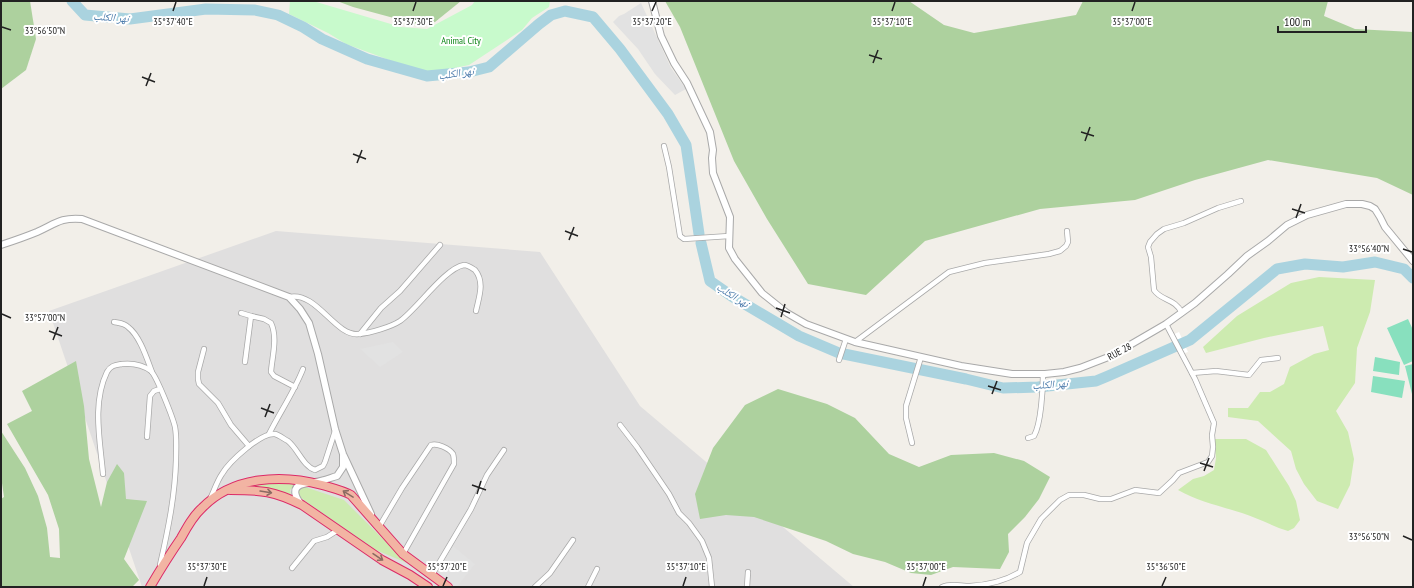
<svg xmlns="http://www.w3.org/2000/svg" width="1414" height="588" viewBox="0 0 1414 588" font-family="'PT Sans Narrow','Noto Naskh Arabic',sans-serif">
	<rect width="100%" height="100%" fill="#f2efe9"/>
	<path fill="#e0dfdf" d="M276,231L540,252L640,406L854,587H142L49,311Z"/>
	<g fill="#cdebb0">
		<path d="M1319,277L1375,280L1370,312L1357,348L1355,383L1336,411L1348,432L1354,459L1350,485L1338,509L1317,501L1304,484L1296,469L1291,451L1258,421L1228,417V408H1248L1260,392H1270L1284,384L1290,367L1314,354L1329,350L1323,326L1264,338L1206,353L1203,347L1237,316L1291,283Z"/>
		<path d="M1214,439H1246L1266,450L1289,486L1296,501L1300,520L1294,528L1288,531C1272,526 1258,518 1242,513C1220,506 1197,501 1178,490L1193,479L1204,476L1214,470L1216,458Z"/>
		<path d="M264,483H297L290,490L291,496C272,488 258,487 238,488Z"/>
		<path d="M301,487H305L344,500L407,563L376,550L305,501L299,496L298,493Z"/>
	</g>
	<g fill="#add19e">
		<path d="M1,1H30L36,39L26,70L1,89Z"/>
		<path d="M337,1H461L435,22L416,24L353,7Z"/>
		<path d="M665,1H909L944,25L974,33L1076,15L1083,1H1328L1324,16L1355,29L1413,32V195L1377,178L1268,160L1195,180L1135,200L1040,209L925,241L866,295L808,284L767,219L734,161L680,27Z"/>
		<path d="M76,361L84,406L89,459L101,507L107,482L117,464L124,473L126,499L147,501L124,559L139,580L132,587H1V499L4,497L1,476V431L25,468L38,496L47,528L50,557L60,558L59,529L48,495L7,424L32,411L22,391Z"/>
		<path d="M778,389L827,404L855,418L889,454L919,467L951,455L994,453L1024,461L1050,477L1039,499L1025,517L1008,534L1009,552L1000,569L953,567L931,575L911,573L885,562L853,554L826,541L754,517L726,515L700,519L695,494L713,448L745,405Z"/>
	</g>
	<path fill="#c8facc" d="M290,1H313L401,27L427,29L472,5L475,1H550L549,7L532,18L522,30L469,65L427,74L346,44L328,33L289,14Z"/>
	<g fill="#88e0be">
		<path d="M1408,319L1413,330V361L1404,365L1387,328Z"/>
		<path d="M1375,357L1400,362L1399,375L1373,371Z"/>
		<path d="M1413,364V398L1405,366Z"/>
		<path d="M1373,376L1405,381L1402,398L1371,392Z"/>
	</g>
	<g fill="#e2e2e2">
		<path d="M641,3L671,68L686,89L675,95L655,74L638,49L613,22L619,16L624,14Z"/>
		<path d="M393,342L403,352L380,367L360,349Z"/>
		<path d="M453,546L475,564L457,587H453L436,574Z"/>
	</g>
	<path fill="#fff" d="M1179,332L1188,352L1179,355L1170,336Z"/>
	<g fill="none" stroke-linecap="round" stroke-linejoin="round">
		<g stroke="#aad3df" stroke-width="11">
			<path d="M72,1L85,15L130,19L206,9L255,10L278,15L303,27L322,39L367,59L427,76L469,72L489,67L539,24L551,15L565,11L593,17L620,49L668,114L686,145L699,234"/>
			<path d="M701,243L710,281L733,297L799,336L839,353L966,379L1003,388L1038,387L1096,381L1108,376L1190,340L1277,269L1305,264L1343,267L1375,262L1404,269L1413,278"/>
		</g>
		<defs>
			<g id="minor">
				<path d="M664,146L669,167L680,236L684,239L729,236"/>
				<path d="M289,297C317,291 335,337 359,334C370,333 391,327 400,321C417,309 445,268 464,265C468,265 472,268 475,270C485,282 479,297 476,311"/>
				<path d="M241,313L251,316"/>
				<path d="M1182,313C1175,298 1161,301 1154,290L1151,257L1148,247L1150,242L1157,234L1164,229L1184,223L1218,208L1241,201"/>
				<path d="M114,322C119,323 124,323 128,327C140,336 147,359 152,372"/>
				<path d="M360,334L381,308L400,291L440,245"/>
				<path d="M855,342L949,272L985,263L1049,254L1060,251L1066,246L1068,242L1067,231"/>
				<path d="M204,349L198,372V379L199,384L218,403L231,425L249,446"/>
				<path d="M839,360L846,339"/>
				<path d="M245,362L251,316L264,319L271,323C278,338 272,357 271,372L274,376L295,387"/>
				<path d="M1192,373L1216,371L1249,375L1261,360L1278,358"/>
				<path d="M620,425L637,447L669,494L679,513L689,523L702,541L709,558L712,587"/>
				<path d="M269,434C280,412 294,392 303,369"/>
				<path d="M147,437L150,396L154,391L160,389"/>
				<path d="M1028,438L1034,436C1041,424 1043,389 1043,374"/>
				<path d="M912,443L906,418V406L921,357"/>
				<path d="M103,474C100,440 92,403 107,372C111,365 116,365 122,364C132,363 143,365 151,371C157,377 173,418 175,427C177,438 176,449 176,460C175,496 168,530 160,565"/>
				<path d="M210,499C214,491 217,481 222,474C229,462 261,432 275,434C279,435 284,439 288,441C298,449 303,466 315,470L323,466L325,462L335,431"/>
				<path d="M379,527L402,488L431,445C437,443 449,448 453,454C454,457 454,461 454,464L403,554"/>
				<path d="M292,568L314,541L327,537L338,530"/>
				<path d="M432,575L471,509L487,475L504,450"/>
				<path d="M535,587L550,573L573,540"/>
				<path d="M588,587L597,569"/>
				<path d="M747,587L748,572"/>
				<path d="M942,587C951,583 960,586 970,586C987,585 1005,581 1020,572L1027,543L1041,519L1060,500L1069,495H1084L1100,499H1111L1135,490L1159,493L1173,480L1179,473L1208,462L1212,456L1213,447L1212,435L1214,423L1195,379L1166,324"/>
			</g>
			<g id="tertiary">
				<path d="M652,1L661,36L674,63L687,83L710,132L713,150L712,158L713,173L730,217L729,248L735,259L762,293L787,313L806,324L855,342L961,366L1012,374H1045L1064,372L1080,368L1111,356L1166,324L1195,303L1228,274L1247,256L1268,241L1287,225L1307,215L1346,204H1362L1370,206L1375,209L1380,217L1385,227L1413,261"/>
				<path d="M1,245C13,241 25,237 37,232C55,224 61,217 82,219L289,297L300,309L309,323L318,354L335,429L343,454L371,514"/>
				<path d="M301,504C295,497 291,487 303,484C307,483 311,483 315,482C323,481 330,478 337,476L343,467V456"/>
			</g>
			<g id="trunk">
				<path d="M230,490C262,490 274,491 302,505L382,560L410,575L428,587"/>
				<path d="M150,587C160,570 170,554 181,538C187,527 193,516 202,508C233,476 282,474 322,485C332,488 342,490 351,495L403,554L448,587"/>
			</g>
		</defs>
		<use href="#minor" stroke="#a9a9a9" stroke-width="6"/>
		<use href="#tertiary" stroke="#a9a9a9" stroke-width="8"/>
		<use href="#trunk" stroke="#dc2a67" stroke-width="10"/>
		<use href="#minor" stroke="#fff" stroke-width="4.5"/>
		<use href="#tertiary" stroke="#fff" stroke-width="6"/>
		<use href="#trunk" stroke="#f2b4a3" stroke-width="8"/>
	</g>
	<defs><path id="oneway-shaft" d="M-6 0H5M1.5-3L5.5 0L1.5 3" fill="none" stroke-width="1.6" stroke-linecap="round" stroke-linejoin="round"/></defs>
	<g stroke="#8a6b62">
		<use href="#oneway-shaft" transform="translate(266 492) rotate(9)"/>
		<use href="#oneway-shaft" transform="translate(348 494) rotate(-148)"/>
		<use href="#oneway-shaft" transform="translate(378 557) rotate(34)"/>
	</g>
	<path fill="none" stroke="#222" stroke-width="1.5" d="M173,11L176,2M413,11L416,2M652,11L656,2M892,11L895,2M1132,11L1135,2M2,27L11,30M869,55L882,59M873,63L878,50M142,77L155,82M146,86L151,73M1081,132L1094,136M1085,141L1090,127M353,154L366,159M357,163L362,150M1292,209L1305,213M1296,218L1301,204M565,231L578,236M569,240L574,227M1403,249L1412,252M776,308L790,313M2,314L11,318M781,317L785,304M49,331L62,336M53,340L58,327M988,386L1001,390M992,394L997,381M261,408L274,413M265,417L270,404M1200,463L1213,467M1204,471L1209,458M472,485L486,490M477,494L481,481M1403,536L1412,540M204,586L207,577M443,586L447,577M683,586L686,577M923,586L926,577M1162,586L1166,577"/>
	<g text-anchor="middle" stroke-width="4" stroke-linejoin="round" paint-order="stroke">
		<g font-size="10" fill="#0c8416" stroke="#fff">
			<text x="461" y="44">Animal City</text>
		</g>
		<g font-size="10" fill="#222" stroke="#fff">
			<text transform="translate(1119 351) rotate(-28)" y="4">RUE 28</text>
		</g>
		<g font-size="11" font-style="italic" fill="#4a7aab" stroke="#fff">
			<text transform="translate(111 17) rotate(4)" y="4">نهر الكلب</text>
			<text transform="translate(456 73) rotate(-8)" y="4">نهر الكلب</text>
			<text transform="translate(733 295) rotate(32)" y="4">نهر الكلب</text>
			<text transform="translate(1050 384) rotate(-4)" y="4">نهر الكلب</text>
		</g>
	</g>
	<g font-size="10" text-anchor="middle" fill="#222" stroke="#fff" stroke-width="4" stroke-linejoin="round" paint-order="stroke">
		<text x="173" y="25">35°37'40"E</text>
		<text x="413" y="25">35°37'30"E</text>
		<text x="652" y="25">35°37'20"E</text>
		<text x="892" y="25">35°37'10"E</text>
		<text x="1132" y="25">35°37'00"E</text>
		<text x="45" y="34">33°56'50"N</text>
		<text x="1369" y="252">33°56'40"N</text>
		<text x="45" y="321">33°57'00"N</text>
		<text x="1369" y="540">33°56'50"N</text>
		<text x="207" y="570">35°37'30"E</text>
		<text x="447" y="570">35°37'20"E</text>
		<text x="686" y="570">35°37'10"E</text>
		<text x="926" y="570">35°37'00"E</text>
		<text x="1166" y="570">35°36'50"E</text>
	</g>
	<rect width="1414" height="588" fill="none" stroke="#222222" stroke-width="4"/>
	<path d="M1278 26v6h88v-6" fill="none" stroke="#222222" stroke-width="2"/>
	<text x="1284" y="26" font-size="12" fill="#222222" stroke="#ffffff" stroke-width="3" paint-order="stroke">100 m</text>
</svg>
